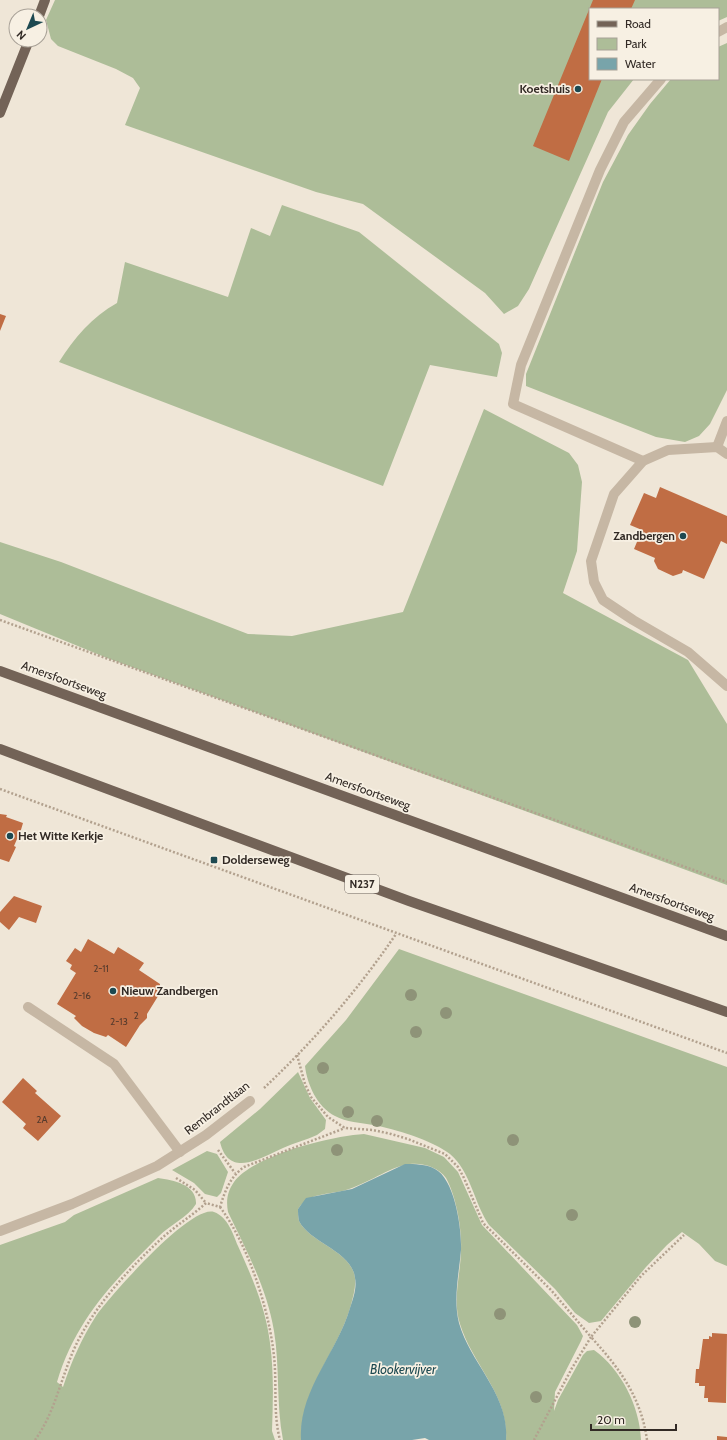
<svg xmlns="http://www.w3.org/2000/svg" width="727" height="1440" viewBox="0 0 727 1440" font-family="Cabin,sans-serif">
	<rect width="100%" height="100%" fill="#efe6d7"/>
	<g fill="#adbd98">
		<path d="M55,0H727V17L718,21V9H590V79H634L608,112L529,289L518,306L504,314L485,293L363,204L316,192L125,125L140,88L133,78L116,69L58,46L51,39L46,20Z"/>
		<path d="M727,43V390L710,424L699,436L685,442L656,437L526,386V374L603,182L628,135L650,104L671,79H718V47Z"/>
		<path d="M282,205L359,232L499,344L502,353L497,377L430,365L383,486L59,362C74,338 92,317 117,303L125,262L228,297L251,228L270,236Z"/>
		<path d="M484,409L569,453L578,465L582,482L577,551L563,593L688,660L727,724V885L107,658L0,614V542L61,562L248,634L292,636L403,612Z"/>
		<path d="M399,949L727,1067V1266L715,1261L699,1244L682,1232L667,1245L646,1267L601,1321L589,1323L575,1313L555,1289L489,1225C474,1203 471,1172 450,1154C432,1140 395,1129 373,1125C361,1123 346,1122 335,1116C317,1107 307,1084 305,1066L346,1020Z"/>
		<path d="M298,1072L310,1098L326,1120L325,1129L317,1135C306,1140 294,1143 283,1148C260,1158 229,1179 220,1142L260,1109Z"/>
		<path d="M364,1134L425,1148L444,1157L458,1172L482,1225L577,1325L583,1336L581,1341L555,1392L554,1411L558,1400L583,1355L587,1351L594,1350C621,1369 640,1407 641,1440H506C509,1395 472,1364 460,1324C452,1299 461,1274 461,1249C462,1228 456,1196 446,1178C438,1166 418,1161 405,1165C394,1167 384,1173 374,1178C367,1181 360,1185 352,1188C332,1196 311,1190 298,1209C298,1212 298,1217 299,1221C310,1243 352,1251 355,1278C356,1287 353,1297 351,1305C338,1352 300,1390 301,1440H283C276,1404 280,1367 274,1331C267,1288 246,1250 228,1212C226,1201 227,1192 234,1182C254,1155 331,1136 364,1134Z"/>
		<path d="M207,1151L217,1154L228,1172L221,1193L217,1197L205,1194L194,1183L172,1170Z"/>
		<path d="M158,1178C174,1180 197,1185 196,1204C188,1217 170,1225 159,1236C114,1281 76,1319 57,1382L63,1387C71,1362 82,1338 96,1316C110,1296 191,1204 214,1212C228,1217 233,1234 238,1246C252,1277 266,1309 270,1343C274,1372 273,1402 272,1431L275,1440H0V1245L65,1222L74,1215Z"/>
	</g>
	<path fill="#78a4aa" d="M405,1164C415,1164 426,1164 435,1169C455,1179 462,1230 461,1250C459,1274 453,1299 459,1323C470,1363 510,1395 506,1440H429L425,1438L412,1440H301C298,1391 337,1353 350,1308C353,1299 357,1288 355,1278C352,1251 310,1243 299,1221C298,1217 298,1212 298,1209L306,1198L352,1189Z"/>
	<g fill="#c06d44">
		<path d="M593,0H635L631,9H590V79H602L569,161L533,146Z"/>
		<path d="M0,314L6,316L0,331Z"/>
		<path d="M660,487L727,516V544L721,541L704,579L683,570L682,573L673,576L658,569L654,561L655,558L634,549L642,530L630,525L644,493L656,498Z"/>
		<path d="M0,814L7,815L6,817L23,823L18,840L17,839L14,846L16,847L9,862L0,859Z"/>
		<path d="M14,896L42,906L36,923L19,917L9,930L0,922V912Z"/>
		<path d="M88,939L114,954L118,947L144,963L139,970L160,984V993L147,1014V1018L140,1025L126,1047L108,1035L106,1037L94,1033L82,1026L74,1018L76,1016L57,1004L76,973L70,969L72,965L66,961L75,948L81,952Z"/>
		<path d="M23,1078L37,1091L35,1093L61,1116L38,1141L23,1128L26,1124L2,1102Z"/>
		<path d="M712,1333L727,1334L726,1403L708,1402V1398H704L705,1386H699V1383H695L696,1369H699L703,1339H709V1336L712,1337Z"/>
		<path d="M717,1436L727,1437V1440H717Z"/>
	</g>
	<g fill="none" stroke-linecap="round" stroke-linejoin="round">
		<g stroke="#b2a18e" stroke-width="2.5" stroke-dasharray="2 2" stroke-linecap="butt">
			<path d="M0,620L727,882"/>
			<path d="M0,789L727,1053"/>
			<path d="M297,1055L305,1084L311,1097L328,1117L345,1128L373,1130L391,1134L408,1139L445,1154L458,1167L464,1178L483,1223L551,1290L591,1337L572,1368L534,1440"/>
			<path d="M264,1088C313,1042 358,990 396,934"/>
			<path d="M218,1150L235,1173"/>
			<path d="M176,1178L195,1190L206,1203"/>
			<path d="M220,1207C250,1247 273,1320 275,1370C276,1394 274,1417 280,1440"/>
			<path d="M35,1440C57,1410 62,1370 80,1337C100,1300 130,1268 161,1239C175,1226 192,1216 206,1203L220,1207C225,1191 230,1177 244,1167L345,1128"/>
			<path d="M647,1440C641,1397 620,1369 591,1337L641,1276L684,1235"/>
		</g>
		<g stroke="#c6b7a4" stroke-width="10">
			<path d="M718,32L727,27"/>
			<path d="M717,447L727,421"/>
			<path d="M727,454L717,447L668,450L643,461L614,494L591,561L594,582L603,600L633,620L688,652L727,686"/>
			<path d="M643,461L513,404L521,365L600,170L624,122L661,79"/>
			<path d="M28,1007L114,1064L180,1152"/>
		</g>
		<path stroke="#c6b7a4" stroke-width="10" d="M0,1231L72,1204L157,1166L206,1135L250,1101"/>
		<g stroke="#736357" stroke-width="10">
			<path d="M39,16L45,0"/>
			<path d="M0,113L29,40"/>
			<path d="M0,671L727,936"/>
			<path d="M0,749L409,901L727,1012"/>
		</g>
	</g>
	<g fill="#8e9378">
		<circle cx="411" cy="995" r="6"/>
		<circle cx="446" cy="1013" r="6"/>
		<circle cx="416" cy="1032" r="6"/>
		<circle cx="323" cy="1068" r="6"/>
		<circle cx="348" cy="1112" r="6"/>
		<circle cx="377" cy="1121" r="6"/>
		<circle cx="513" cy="1140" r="6"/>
		<circle cx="337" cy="1150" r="6"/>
		<circle cx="572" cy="1215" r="6"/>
		<circle cx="500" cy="1314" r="6"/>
		<circle cx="635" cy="1322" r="6"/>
		<circle cx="536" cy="1397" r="6"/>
	</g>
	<g fill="#1d4951" stroke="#f7f0e3" stroke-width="1.5">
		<circle cx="578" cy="89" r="4"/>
		<circle cx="683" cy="536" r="4"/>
		<circle cx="10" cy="836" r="4"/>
		<rect x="210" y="856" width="8" height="8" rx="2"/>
		<circle cx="113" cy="991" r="4"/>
	</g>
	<g text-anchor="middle" stroke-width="3.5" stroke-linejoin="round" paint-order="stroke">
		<g font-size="10" fill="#563b2d">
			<text x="101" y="972">2-11</text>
			<text x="82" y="999">2-16</text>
			<text x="136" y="1019">2</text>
			<text x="119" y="1025">2-13</text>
			<text x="42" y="1123">2A</text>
		</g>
		<rect fill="#f7f0e3" stroke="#6d655e" stroke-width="1" x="345" y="875" width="34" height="18" rx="3"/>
		<g font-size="11" font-weight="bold" fill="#322a25">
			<text x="362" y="888">N237</text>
		</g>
		<g font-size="12" font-weight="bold" fill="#322a25" stroke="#f7f0e3" text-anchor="start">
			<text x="570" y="93" text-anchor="end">Koetshuis</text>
			<text x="675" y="540" text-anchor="end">Zandbergen</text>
			<text x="18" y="840">Het Witte Kerkje</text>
			<text x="222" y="864">Dolderseweg</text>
			<text x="121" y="995">Nieuw Zandbergen</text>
		</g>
		<g font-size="12" fill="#322a25" stroke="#f7f0e3">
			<text transform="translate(64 680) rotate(20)" y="4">Amersfoortseweg</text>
			<text transform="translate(368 791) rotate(20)" y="4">Amersfoortseweg</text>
			<text transform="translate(672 902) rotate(20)" y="4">Amersfoortseweg</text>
			<text transform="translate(217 1108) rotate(-38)" y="4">Rembrandtlaan</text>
		</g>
		<g font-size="13" font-style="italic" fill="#1d4951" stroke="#f7f0e3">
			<text x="403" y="1374">Blookervijver</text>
		</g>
	</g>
	<rect x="589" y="8" width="130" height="72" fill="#f7f0e3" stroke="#a8a197"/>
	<rect x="597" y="21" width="20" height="6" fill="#736357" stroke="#a8a197"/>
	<text x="625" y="28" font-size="12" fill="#322a25">Road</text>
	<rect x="597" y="38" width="20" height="12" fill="#adbd98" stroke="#a8a197"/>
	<text x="625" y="48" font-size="12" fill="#322a25">Park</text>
	<rect x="597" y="58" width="20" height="12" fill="#78a4aa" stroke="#a8a197"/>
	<text x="625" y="68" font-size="12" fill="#322a25">Water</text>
	<g transform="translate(28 28) rotate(224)"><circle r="19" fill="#f7f0e3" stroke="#a8a197"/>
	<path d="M0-3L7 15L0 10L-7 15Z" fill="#1d4951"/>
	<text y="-6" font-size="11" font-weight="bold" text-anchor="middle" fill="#322a25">N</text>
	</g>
	<path d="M591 1424v6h85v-6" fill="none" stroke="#322a25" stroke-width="2"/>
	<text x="597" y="1424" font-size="12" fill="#322a25" stroke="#f7f0e3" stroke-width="3" paint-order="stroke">20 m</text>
</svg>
